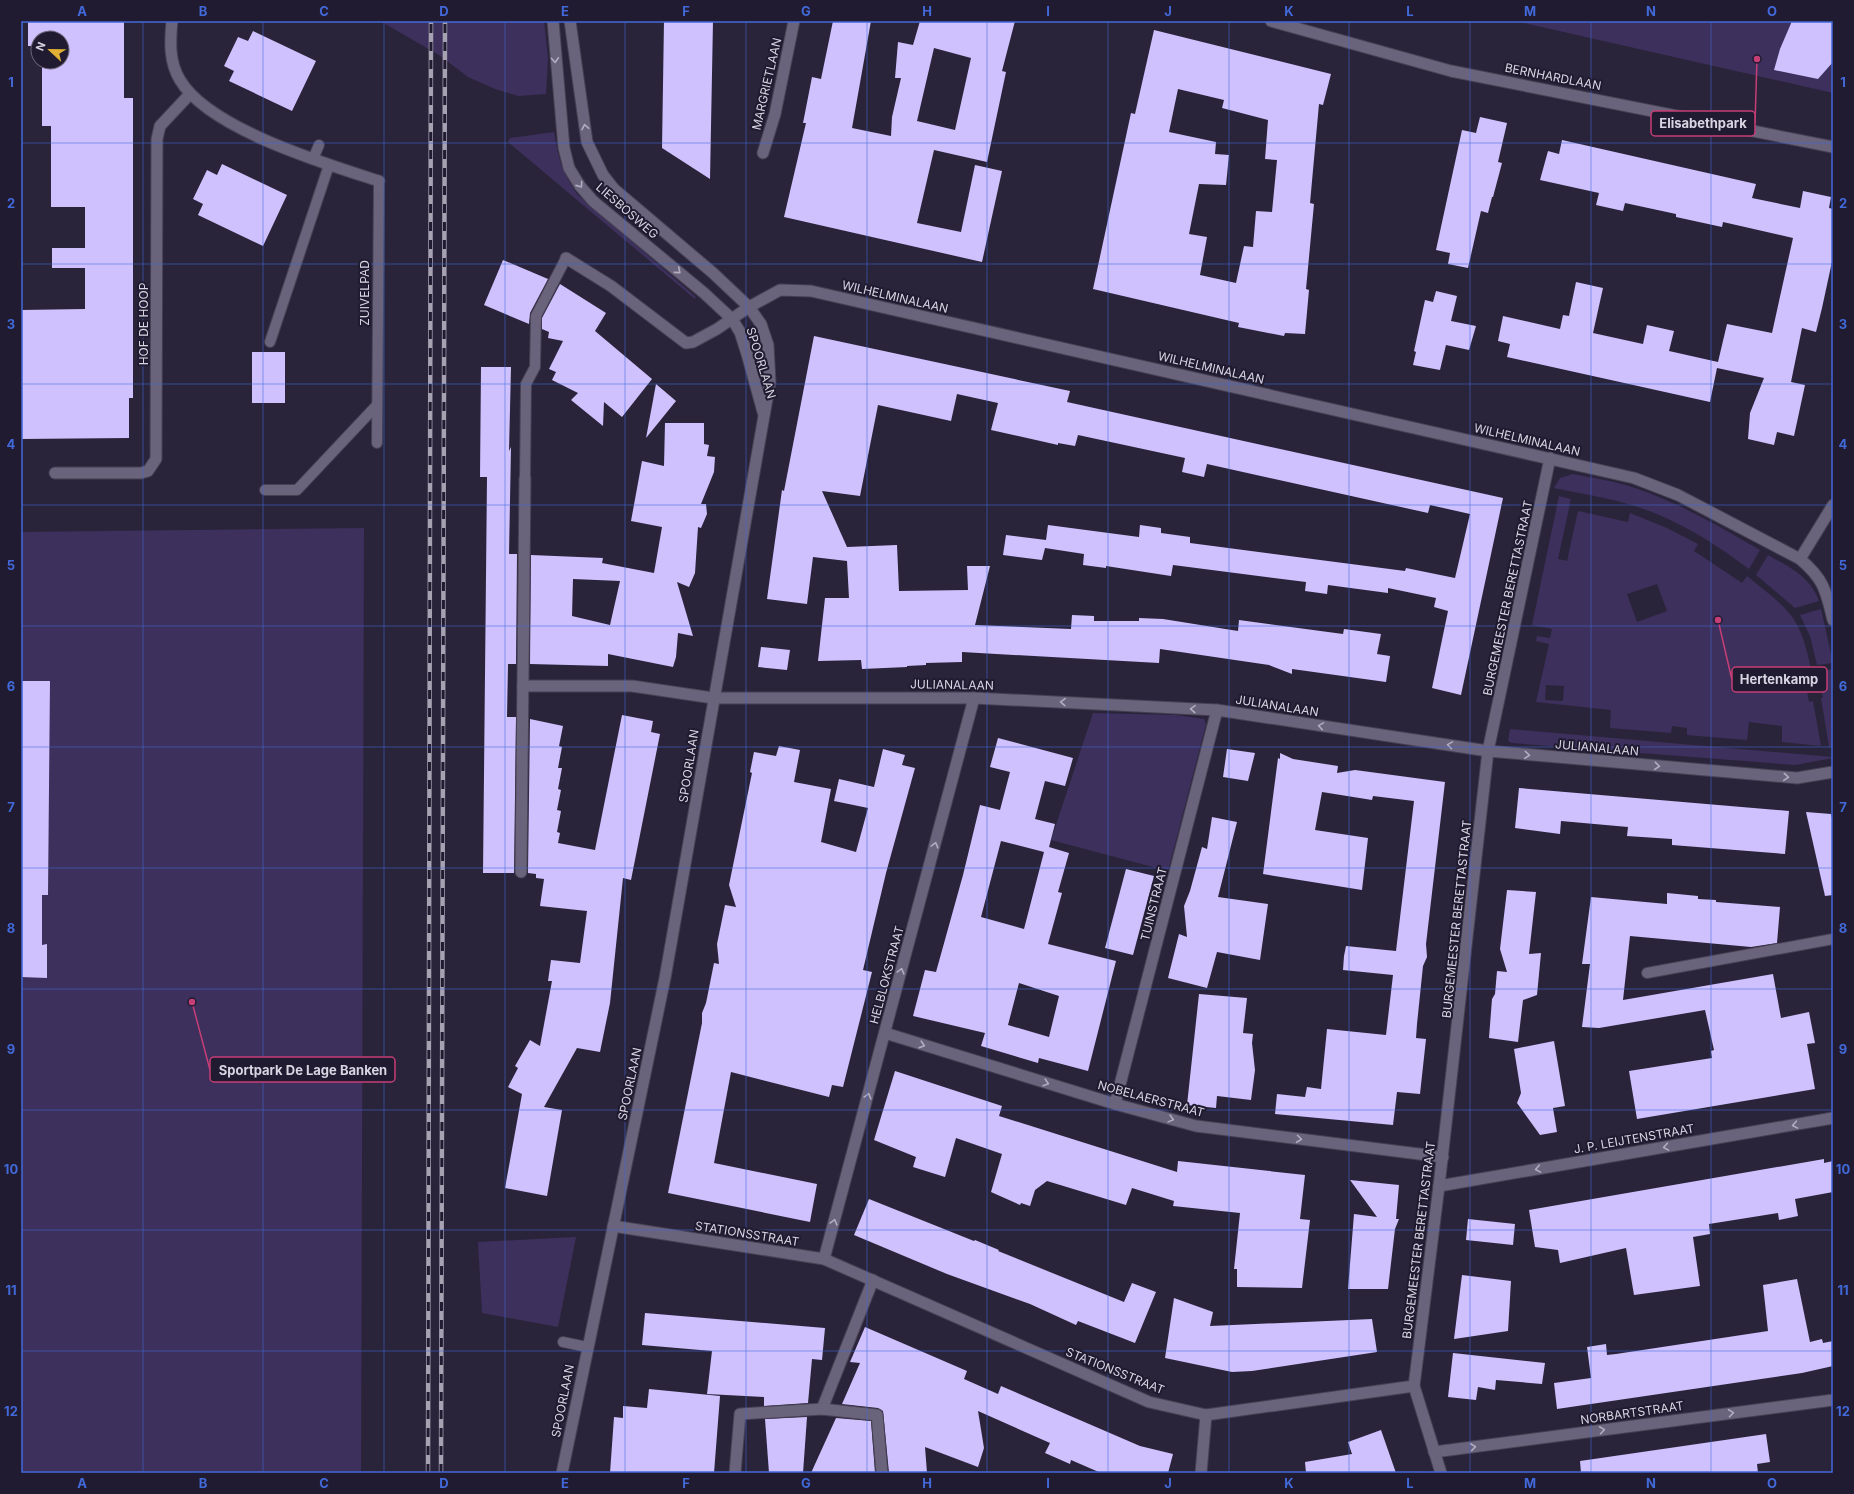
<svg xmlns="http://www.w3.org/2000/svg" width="1854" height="1494" viewBox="0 0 1854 1494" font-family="Inter,sans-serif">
	<rect width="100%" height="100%" fill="#2a243a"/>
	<g fill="#3d305c" fill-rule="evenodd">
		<path d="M380,21H544L548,58L546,94L518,96L495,89L468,77L439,55Z"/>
		<path d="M1515,21H1833V93Z"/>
		<path d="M554,132C559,160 561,170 577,194L696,297L695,299L508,142L510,138Z"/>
		<path d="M1573,474C1593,478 1615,481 1635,488C1680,503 1720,527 1760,550L1749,569C1713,542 1672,516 1628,504C1604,497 1578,493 1554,488L1560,478Z"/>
		<path d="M1559,496L1571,499L1558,559L1567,561L1578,511L1628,522L1630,513L1667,528L1698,544L1694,551L1742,583L1747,576C1762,589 1782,602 1793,618C1805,636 1808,657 1813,677L1805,679L1809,702L1813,701L1821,746L1782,742V726L1749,722L1747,740L1687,735V728L1672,726L1671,733L1610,728L1611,710L1536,702L1549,644L1536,641L1537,636L1550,638L1552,629L1532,625ZM1657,584L1667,611L1637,622L1627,594ZM1546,685L1564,686L1563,701L1545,700Z"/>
		<path d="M364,528L361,1473H21V532Z"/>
		<path d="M1768,555C1789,567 1810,576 1819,601L1795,608L1756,575Z"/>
		<path d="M1821,609L1833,663L1817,665L1810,636L1800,615Z"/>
		<path d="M1833,669V747H1829L1821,698H1823L1818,672Z"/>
		<path d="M1093,713L1176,715L1204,719L1206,724L1168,871L1051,840Z"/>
		<path d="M1510,729L1833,757V758L1795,765L1512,743L1508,741Z"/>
		<path d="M576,1237L558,1327L482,1313L478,1242Z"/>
	</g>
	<g fill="#cfc1fe" fill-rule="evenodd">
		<path d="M664,21H713L710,179L662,148Z"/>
		<path d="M833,21H871L852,128L891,136L892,117L901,78H895L898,42L913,45L920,21H1015L1002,71L1006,72L987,162L934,150L917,223L961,232L975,165L1002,171L982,262L784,217L806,123H803L812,77L821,79ZM934,48L971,58L955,130L917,121Z"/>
		<path d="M1792,21H1833V62L1818,79L1774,70L1780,49Z"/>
		<path d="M28,22H124V98H133V398H129V438L21,439V310L85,309V268H52V248H85V207H51V126H42V62H62V38H38V46H28Z"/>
		<path d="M1154,30L1331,74L1323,105L1319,104L1310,203L1314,204L1306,289L1309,290L1305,334L1285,333L1284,336L1238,327L1239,323L1093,289L1131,113L1135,114ZM1178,89L1224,100L1222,108L1268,120L1265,159L1277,160L1272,212L1256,211L1253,247L1244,246L1236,283L1200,275L1207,237L1189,234L1199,184L1226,185L1229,155L1215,154L1216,142L1169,132Z"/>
		<path d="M253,31L316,61L292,111L229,81L234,71L224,66L238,37L248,41Z"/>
		<path d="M1480,117L1507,123L1498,162L1502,163L1493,197H1492L1488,213L1481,211L1468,268L1448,264L1450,253L1436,250L1462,130L1476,133Z"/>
		<path d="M1562,140L1756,184L1752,198L1800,208L1803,191L1831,197L1829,208L1833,209V257L1822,308L1816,332L1802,328L1791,382L1805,385L1794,436L1777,432L1774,445L1748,439L1750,413L1764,378L1717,368L1710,402L1507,357L1510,344L1498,341L1503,316L1560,329L1563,315L1569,316L1576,282L1603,288L1593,333L1643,344L1647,325L1674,331L1669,351L1718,362L1727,324L1772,333L1793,238L1723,222L1722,227L1676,217V214L1625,203L1623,211L1596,205L1599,193L1540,180L1548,151L1559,154Z"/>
		<path d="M222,164L287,195L263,246L198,215L203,204L193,199L207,170L217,175Z"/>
		<path d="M503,260L548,279L530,313L529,324L484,305Z"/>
		<path d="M560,284L606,313L595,331L652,379L622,417L604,402L603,426L571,400L578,393L552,380L556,372L549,369L563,341L548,338L549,332L542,329V318Z"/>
		<path d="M1436,291L1457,296L1451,321L1476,326L1469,350L1446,345L1440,370L1413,365L1416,352L1414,351L1425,300L1433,302Z"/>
		<path d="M814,336L1070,391L1067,402L1503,498L1461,695L1432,688L1448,611L1434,607L1436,598L1388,588V593L1328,585L1327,594L1305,591L1306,582L1173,565L1171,576L1106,566V568L1083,565L1084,554L1045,548L1042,560L1003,555L1006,535L1046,540L1048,525L1139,537L1140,525L1161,528V533L1190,537V543L1405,571L1406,568L1455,578L1470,514L1430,505L1428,513L1207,464L1204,477L1182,472L1185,458L1078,435L1075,446L1058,443V445L991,430L998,403L957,394L951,421L878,405L860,496L822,491L847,547L897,545L899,591L968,590L967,566H990L975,625L1071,629L1072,615L1094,616V621H1139V618L1163,619L1238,631L1239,620L1343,634L1344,629L1381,634L1377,654L1390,656L1386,682L1292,669V674L1269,665L1160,649L1159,663L962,652V662L926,663V665L907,666V667L862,669L861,660L818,661L825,598H849L847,561L813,557L807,604L767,599L782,490L784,491Z"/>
		<rect x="252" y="352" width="33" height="51"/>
		<path d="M481,367H511L509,451L511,447L509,554H517L516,664H508L507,717H516L514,873H483L487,477H480Z"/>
		<path d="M656,384L676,401L646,438Z"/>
		<path d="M665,423H704V444L709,445L707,456L715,457L714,472L701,504H706L707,514L701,528L698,527L695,573L689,587L677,582L693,636L678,633L676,657L673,667L608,654V666L530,664L531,555L603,558L602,563L654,573L662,527L631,521L642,461L664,466ZM573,579L620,581L610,625L572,616Z"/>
		<path d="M761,647L790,650L787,670L758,667Z"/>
		<path d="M21,681H50L48,895H42V945L47,944V978L21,977Z"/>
		<path d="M622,715L653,721L651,732L660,734L631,880L623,878L610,1003L600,1052L577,1048L544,1107L562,1110L547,1196L505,1188L522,1094L508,1087L518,1068L515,1066L530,1040L540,1046L552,981H548L551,960L580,963L587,911L540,906L544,879L536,878V874L528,873L530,719L563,726L559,746L562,747L558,768H562L558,789L561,790L557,810L561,811L557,832L560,833L558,843L595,850Z"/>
		<path d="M998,738L1073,758L1065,786L1045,781L1035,819L1055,824L1049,847L1069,853L1058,892L1062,893L1048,944L1116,961L1088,1071L1039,1058L1038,1063L981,1046L985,1033L913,1016L925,970L936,972L963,875L980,805L1000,810L1010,772L990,767ZM1001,841L1044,852L1024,929L981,917ZM1019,983L1059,996L1049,1037L1008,1025Z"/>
		<path d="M779,746L800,750L794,782L831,789L821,842L856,852L868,808L834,801L839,779L874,787L883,749L905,755L902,765L915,768L886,873L863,970L872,972L843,1087L832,1085L829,1097L731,1072L714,1163L817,1184L810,1222L668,1193L702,1023V1013L706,1003L714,963L719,964L717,944L725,905L736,907L729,885L752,773L750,772L754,752L776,756Z"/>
		<path d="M1227,749L1255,753L1248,781L1223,777Z"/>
		<path d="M1280,753L1293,759L1338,766L1337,773L1355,770L1445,782L1426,944L1427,957L1423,966L1417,1024L1416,1038L1426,1039L1420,1094L1397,1092L1393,1125L1275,1114L1277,1094L1305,1097L1307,1087L1321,1089L1327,1029L1386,1035L1393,975L1343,970L1344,956L1346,946L1396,951L1414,801L1373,796L1372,800L1322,792L1315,830L1368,838L1362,890L1263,874L1278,758L1280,759Z"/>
		<path d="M1519,788L1789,811L1785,854L1672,845V839L1627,836L1628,827L1561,821L1560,834L1515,828Z"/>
		<path d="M1806,812L1831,814L1833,823V895L1825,896Z"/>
		<path d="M1212,817L1237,822L1218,897L1268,904L1260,960L1217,952L1207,988L1168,978L1179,934L1187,937L1184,906L1190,891L1202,847L1207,849Z"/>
		<path d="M1126,869L1154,876L1133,955L1105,948Z"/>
		<path d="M1507,890L1536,892L1529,954L1541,953L1537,995L1523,1000L1518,1042L1489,1038L1492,999L1495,994L1497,971L1507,972L1500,949Z"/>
		<path d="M1667,893L1698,896V899L1716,900V902L1780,907L1777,943L1751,947L1630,936L1623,1000L1773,974L1781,1018L1809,1012L1815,1043L1807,1044L1815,1089L1637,1119L1629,1071L1712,1058L1711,1051L1714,1050L1705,1010L1599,1028L1582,1027L1590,964H1582L1591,897L1667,904Z"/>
		<path d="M1199,994L1247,998L1243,1033L1253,1034L1252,1043L1255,1070L1251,1100L1217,1096L1216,1108L1187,1105Z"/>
		<path d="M1554,1041L1565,1106L1553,1108L1557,1132L1540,1135L1517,1103L1521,1093L1514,1049Z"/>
		<path d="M895,1071L1002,1106L999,1116L1177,1172L1178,1161L1305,1175L1300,1219L1310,1220L1302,1288L1237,1287V1269H1234L1240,1213L1173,1206L1174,1201L1132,1188L1126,1205L1047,1181L1035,1190L1030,1206L1021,1203L1020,1205L991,1192L1002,1154L956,1138L945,1177L913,1167L916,1157L874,1140Z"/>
		<path d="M1824,1159V1163L1833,1161V1192L1795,1199L1798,1216L1779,1220L1778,1213L1709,1224L1710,1234L1693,1237L1700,1286L1634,1295L1626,1248L1560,1263L1558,1250L1535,1247L1529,1210Z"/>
		<path d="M1350,1180L1399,1185L1396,1219H1399L1395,1229L1388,1289H1348L1354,1214L1377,1217Z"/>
		<path d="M869,1199L974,1241L975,1240L999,1250L998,1251L1124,1302L1132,1283L1156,1292L1135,1343L1078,1321L1076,1325L1030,1304L947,1274L854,1235Z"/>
		<path d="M1468,1219L1515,1224L1513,1245L1466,1240Z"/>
		<path d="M1462,1275L1511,1281L1508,1331L1454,1339Z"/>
		<path d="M1797,1279L1810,1342L1822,1339L1823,1343L1833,1341V1366L1802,1373L1557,1409L1554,1383L1591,1378L1587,1347L1606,1344L1607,1355L1616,1354L1768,1331L1763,1285Z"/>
		<path d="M1174,1298L1213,1312L1210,1326L1372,1319L1377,1352L1252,1371L1232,1372L1165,1358Z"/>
		<path d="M645,1313L825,1328L822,1360L812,1359L808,1403L764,1406V1397L707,1394L712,1351L642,1345Z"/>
		<path d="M865,1327L967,1371L964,1379L998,1394L1001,1386L1140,1446L1173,1454L1168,1473H1101L1071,1460L1070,1464L1045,1453L1050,1443L978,1411L984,1448L978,1467L925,1447L927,1473H889L883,1411L878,1408L842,1404L860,1363L850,1362Z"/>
		<path d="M1453,1353L1545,1363L1542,1384L1496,1380L1495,1390L1478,1387L1476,1400L1448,1397Z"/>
		<path d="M649,1389L720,1396L714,1473H610L614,1417L623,1418V1406L647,1408Z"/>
		<path d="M807,1417L803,1473H769L765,1419Z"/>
		<path d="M836,1418L871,1421L875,1473H811Z"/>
		<path d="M1381,1430L1396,1473H1306L1305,1462L1352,1454L1348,1442Z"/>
		<path d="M1766,1434L1770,1462L1757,1464L1758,1473H1581L1580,1461Z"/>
	</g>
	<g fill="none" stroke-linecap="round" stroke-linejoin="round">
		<defs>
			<g id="service">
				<path d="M313,159L319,145"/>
				<path d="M270,342L329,165"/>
				<path d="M377,443L379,181"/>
				<path d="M525,478L526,384L535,367L536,316L566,258"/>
				<path d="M265,490H297L377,405"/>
				<path d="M1647,973L1833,939"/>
				<path d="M563,1342L587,1347"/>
			</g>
			<g id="minor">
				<path d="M172,21C170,42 169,62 180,80C209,129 326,164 379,181"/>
				<path d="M1271,21L1451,71L1833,147"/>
				<path d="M763,153L775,114L794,21"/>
				<path d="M566,258L611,286L686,343L693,342L717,329L749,307L780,290L811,291L1634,478L1678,495L1800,559C1824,579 1826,591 1833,620"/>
				<path d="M55,473H141L148,471L156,459L157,139L160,126L190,94"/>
				<path d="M1800,559L1833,505"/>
				<path d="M523,686H632L713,698H974L1217,710L1488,751L1797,778L1833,772"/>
				<path d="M521,872L525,478"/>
				<path d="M885,1033L1115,1104L1196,1126L1443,1157"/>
				<path d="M1115,1104L1217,710"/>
				<path d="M1439,1186L1833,1118"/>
				<path d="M613,1226L824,1259L1149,1402L1206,1415L1414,1386"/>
				<path d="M824,1259L974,698"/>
				<path d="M822,1409L873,1280"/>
				<path d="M1434,1452L1833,1400"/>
				<path d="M735,1473L740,1414L822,1409L877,1415L882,1473"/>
				<path d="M1201,1473L1206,1415"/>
				<path d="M1441,1473L1414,1386L1439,1186L1488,751L1550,458"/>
			</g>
			<g id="tertiary">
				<path d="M553,21L564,148L569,168L580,186L593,201L704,293L732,319L740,332L747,354L763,412"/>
				<path d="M562,1473L665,978L770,382L768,345L761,324L749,307L713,273L614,189L603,175L587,142L570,21"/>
			</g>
		</defs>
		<use href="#service" stroke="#464153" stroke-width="12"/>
		<use href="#minor" stroke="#464153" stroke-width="13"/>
		<use href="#tertiary" stroke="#464153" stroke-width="13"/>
		<use href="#service" stroke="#69637c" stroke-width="10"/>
		<use href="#minor" stroke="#69637c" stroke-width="11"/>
		<use href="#tertiary" stroke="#69637c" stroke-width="11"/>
		<defs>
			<g id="rail">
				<path d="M428,1473L431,21"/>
				<path d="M441,1473L445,21"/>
			</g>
		</defs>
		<use href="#rail" stroke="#a6a2b2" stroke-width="4.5"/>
		<use href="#rail" stroke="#201b30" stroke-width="3" stroke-dasharray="9" stroke-linecap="butt"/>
	</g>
	<defs><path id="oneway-chevron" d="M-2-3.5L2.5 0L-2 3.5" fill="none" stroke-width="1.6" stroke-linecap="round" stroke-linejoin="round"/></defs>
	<g stroke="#b1adbf">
		<use href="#oneway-chevron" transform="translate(555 60) rotate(86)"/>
		<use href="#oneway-chevron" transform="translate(585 127) rotate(-101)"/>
		<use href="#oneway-chevron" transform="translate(580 185) rotate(55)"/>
		<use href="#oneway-chevron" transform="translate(678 271) rotate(40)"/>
		<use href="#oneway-chevron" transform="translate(1063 702) rotate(-177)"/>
		<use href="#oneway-chevron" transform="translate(1193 709) rotate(-177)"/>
		<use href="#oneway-chevron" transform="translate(1321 726) rotate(-171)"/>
		<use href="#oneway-chevron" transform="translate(1450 745) rotate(-171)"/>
		<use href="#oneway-chevron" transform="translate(1527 755) rotate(5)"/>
		<use href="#oneway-chevron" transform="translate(1657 766) rotate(5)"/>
		<use href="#oneway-chevron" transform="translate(1786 777) rotate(5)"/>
		<use href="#oneway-chevron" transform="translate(935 845) rotate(-75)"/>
		<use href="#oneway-chevron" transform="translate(901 971) rotate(-75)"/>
		<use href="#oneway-chevron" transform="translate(922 1045) rotate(17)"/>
		<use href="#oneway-chevron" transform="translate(1046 1083) rotate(17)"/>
		<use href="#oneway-chevron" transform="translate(868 1096) rotate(-75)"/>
		<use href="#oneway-chevron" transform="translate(1171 1119) rotate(15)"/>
		<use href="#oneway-chevron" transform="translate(1795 1125) rotate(170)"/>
		<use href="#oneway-chevron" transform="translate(1299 1139) rotate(7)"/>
		<use href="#oneway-chevron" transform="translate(1666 1147) rotate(170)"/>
		<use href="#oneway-chevron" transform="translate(1538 1169) rotate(170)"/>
		<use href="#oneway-chevron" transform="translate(834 1222) rotate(-75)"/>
		<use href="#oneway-chevron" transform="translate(1731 1413) rotate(-8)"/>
		<use href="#oneway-chevron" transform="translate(1602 1430) rotate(-8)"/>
		<use href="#oneway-chevron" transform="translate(1473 1447) rotate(-8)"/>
	</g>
	<path fill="none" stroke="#4269da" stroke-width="1" stroke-opacity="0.55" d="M143,21V1473M263,21V1473M384,21V1473M505,21V1473M625,21V1473M746,21V1473M867,21V1473M987,21V1473M1108,21V1473M1229,21V1473M1349,21V1473M1470,21V1473M1591,21V1473M1711,21V1473M21,143H1833M21,264H1833M21,384H1833M21,505H1833M21,626H1833M21,747H1833M21,868H1833M21,989H1833M21,1110H1833M21,1230H1833M21,1351H1833"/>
	<g text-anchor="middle" stroke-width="4" stroke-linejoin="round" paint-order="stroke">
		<g font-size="12" fill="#d8d5e3" stroke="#201b30">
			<text transform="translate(1553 77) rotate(11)" y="4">BERNHARDLAAN</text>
			<text transform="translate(767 84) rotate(-77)" y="4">MARGRIETLAAN</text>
			<text transform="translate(627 211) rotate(41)" y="4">LIESBOSWEG</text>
			<text transform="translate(365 293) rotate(-90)" y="4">ZUIVELPAD</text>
			<text transform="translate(895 297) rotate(13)" y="4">WILHELMINALAAN</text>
			<text transform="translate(144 324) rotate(-90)" y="4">HOF DE HOOP</text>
			<text transform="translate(761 363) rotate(73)" y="4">SPOORLAAN</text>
			<text transform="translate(1211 368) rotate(13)" y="4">WILHELMINALAAN</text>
			<text transform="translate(1527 440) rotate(13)" y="4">WILHELMINALAAN</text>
			<text transform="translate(1508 598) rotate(-78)" y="4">BURGEMEESTER BERETTASTRAAT</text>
			<text transform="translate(952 685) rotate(1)" y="4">JULIANALAAN</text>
			<text transform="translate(1277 706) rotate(9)" y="4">JULIANALAAN</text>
			<text transform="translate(1597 748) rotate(5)" y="4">JULIANALAAN</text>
			<text transform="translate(689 766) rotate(-81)" y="4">SPOORLAAN</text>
			<text transform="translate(1154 904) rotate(-76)" y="4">TUINSTRAAT</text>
			<text transform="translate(1457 919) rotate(-84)" y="4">BURGEMEESTER BERETTASTRAAT</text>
			<text transform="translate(887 975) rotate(-75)" y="4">HELBLOKSTRAAT</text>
			<text transform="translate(630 1084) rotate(-78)" y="4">SPOORLAAN</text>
			<text transform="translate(1151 1099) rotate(15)" y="4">NOBELAERSTRAAT</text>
			<text transform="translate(1634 1139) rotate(-10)" y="4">J. P. LEIJTENSTRAAT</text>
			<text transform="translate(747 1234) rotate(9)" y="4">STATIONSSTRAAT</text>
			<text transform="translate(1419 1240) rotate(-83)" y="4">BURGEMEESTER BERETTASTRAAT</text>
			<text transform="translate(1115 1371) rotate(22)" y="4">STATIONSSTRAAT</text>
			<text transform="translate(563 1401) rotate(-79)" y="4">SPOORLAAN</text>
			<text transform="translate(1632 1413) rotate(-8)" y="4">NORBARTSTRAAT</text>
		</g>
	</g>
	<path fill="none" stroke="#c63e76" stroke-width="1.5" d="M1757 59L1755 123M1718 620L1732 680M192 1002L210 1070"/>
	<g fill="#c63e76" stroke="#201b30" stroke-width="1.5">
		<circle cx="1757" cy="59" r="4"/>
		<circle cx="1718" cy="620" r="4"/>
		<circle cx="192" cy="1002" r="4"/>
	</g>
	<g fill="#201b30" stroke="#c63e76" stroke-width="1.5">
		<rect x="1651" y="111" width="104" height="25" rx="4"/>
		<rect x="1732" y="667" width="95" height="25" rx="4"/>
		<rect x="210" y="1057" width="185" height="25" rx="4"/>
	</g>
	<g font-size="13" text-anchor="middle" font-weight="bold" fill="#d8d5e3">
		<text x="1703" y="128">Elisabethpark</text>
		<text x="1779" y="684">Hertenkamp</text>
		<text x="303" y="1075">Sportpark De Lage Banken</text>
	</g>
	<rect width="1854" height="1494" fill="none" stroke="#201b30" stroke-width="44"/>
	<g transform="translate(50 50) rotate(292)"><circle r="19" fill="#201b30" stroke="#6a6578"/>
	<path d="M0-3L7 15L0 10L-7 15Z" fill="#e1af34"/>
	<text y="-6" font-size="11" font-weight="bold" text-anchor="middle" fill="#d8d5e3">N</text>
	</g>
	<rect x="22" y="22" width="1810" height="1450" fill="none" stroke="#4269da" stroke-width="1.5"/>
	<g font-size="13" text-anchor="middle" font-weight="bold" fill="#4269da">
		<text x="82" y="16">A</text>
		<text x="203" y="16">B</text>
		<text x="324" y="16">C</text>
		<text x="444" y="16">D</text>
		<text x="565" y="16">E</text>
		<text x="686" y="16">F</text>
		<text x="806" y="16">G</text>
		<text x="927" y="16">H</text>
		<text x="1048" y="16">I</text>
		<text x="1168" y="16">J</text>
		<text x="1289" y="16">K</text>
		<text x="1410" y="16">L</text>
		<text x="1530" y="16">M</text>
		<text x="1651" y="16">N</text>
		<text x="1772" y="16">O</text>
		<text x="11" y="87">1</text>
		<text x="1843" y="87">1</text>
		<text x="11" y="208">2</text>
		<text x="1843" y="208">2</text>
		<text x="11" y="329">3</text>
		<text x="1843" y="329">3</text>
		<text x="11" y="449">4</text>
		<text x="1843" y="449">4</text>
		<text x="11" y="570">5</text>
		<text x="1843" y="570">5</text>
		<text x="11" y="691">6</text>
		<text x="1843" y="691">6</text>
		<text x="11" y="812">7</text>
		<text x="1843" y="812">7</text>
		<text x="11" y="933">8</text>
		<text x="1843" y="933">8</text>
		<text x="11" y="1054">9</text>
		<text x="1843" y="1054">9</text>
		<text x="11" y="1174">10</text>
		<text x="1843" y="1174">10</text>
		<text x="11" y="1295">11</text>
		<text x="1843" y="1295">11</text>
		<text x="11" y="1416">12</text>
		<text x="1843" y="1416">12</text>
		<text x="82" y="1488">A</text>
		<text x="203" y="1488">B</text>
		<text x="324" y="1488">C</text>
		<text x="444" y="1488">D</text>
		<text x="565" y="1488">E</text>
		<text x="686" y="1488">F</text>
		<text x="806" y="1488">G</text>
		<text x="927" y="1488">H</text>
		<text x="1048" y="1488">I</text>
		<text x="1168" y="1488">J</text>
		<text x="1289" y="1488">K</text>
		<text x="1410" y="1488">L</text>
		<text x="1530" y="1488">M</text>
		<text x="1651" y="1488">N</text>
		<text x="1772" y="1488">O</text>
	</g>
</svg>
